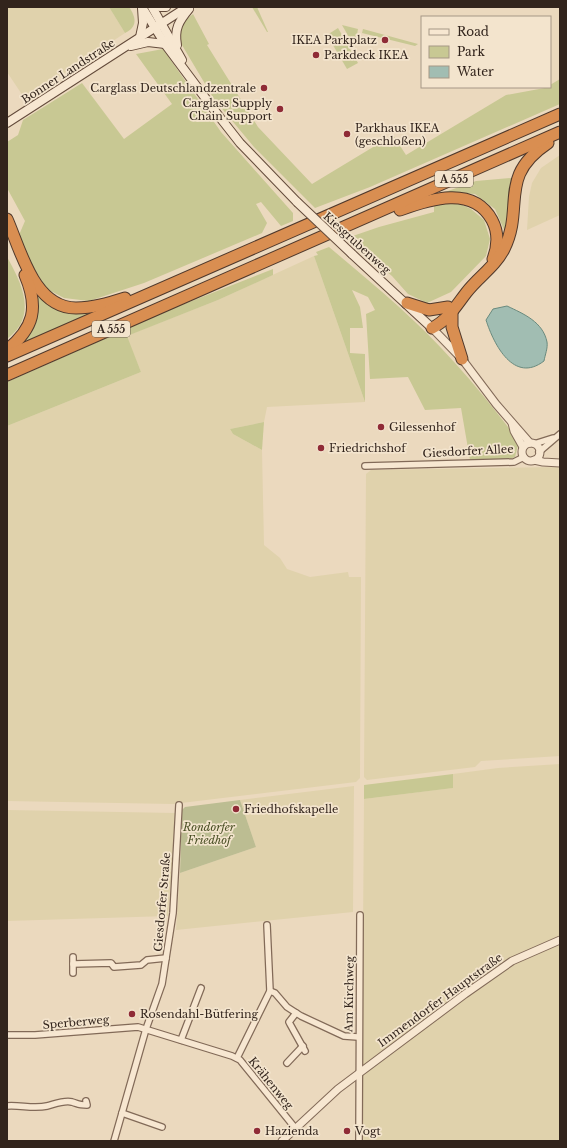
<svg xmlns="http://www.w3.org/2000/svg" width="567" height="1148" viewBox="0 0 567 1148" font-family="'Libre Baskerville',serif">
	<rect width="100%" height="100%" fill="#ebd9be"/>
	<g fill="#e0d2ac">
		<path d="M7,7H109L125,33L25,99L7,72Z"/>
		<path d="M560,155V215L527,230L529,197L532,183L541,168Z"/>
		<path d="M314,256L365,402L267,407L264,422L230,429L233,434L262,450L264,545L280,558L287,569L310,577L348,572L349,577H361L360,778L356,782L173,804L7,801V426L141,372L126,336L218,300Z"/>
		<path d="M560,467V756L481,761L475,767L367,780L364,777L366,474L371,470Z"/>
		<path d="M560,764V936L513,957L479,979L364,1066H362L364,799L452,788L453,774L498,768Z"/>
		<path d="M354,786L353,912L176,930L180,873L256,847L240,800Z"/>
		<path d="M7,810L176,813L168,916L7,921Z"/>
		<path d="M560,943V1141H362V1078L364,1073L485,982L521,960Z"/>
	</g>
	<g fill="#c8c893">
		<path d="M109,7H129C136,17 138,27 125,33Z"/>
		<path d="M252,7H257L268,32H267Z"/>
		<path d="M193,14L209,44L207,45L258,127L312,184L393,135L406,155L506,95L550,87V85L560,79V104L370,187L315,208L254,147L214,99L179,40L182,23Z"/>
		<path d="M342,25L358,29L355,46H354Z"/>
		<path d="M338,28L358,63L347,69L327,35Z"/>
		<path d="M363,29L418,44L415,46L362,33Z"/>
		<path d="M163,49L221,132L293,213V221L281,226L261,202L256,204L267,223L262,233L144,283L89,301L64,298L47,289L31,264L19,235L25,221L7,188V142L18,135L23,120L82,83L124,139L172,104L136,54Z"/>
		<path d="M511,178L505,232L495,209L475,194L445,192L476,181Z"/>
		<path d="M456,202L471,209L484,220L490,239L486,256L451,292L427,303L408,294L392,276L347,238L379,227L434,212V206Z"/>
		<path d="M329,247C373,284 417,320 455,363C478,388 498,414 519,441L515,457L508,460H470L461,408L425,410L408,377L370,379L366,314L375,310L368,297L352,290L360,307L363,328H350V353L365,354V402L314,256L318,255L316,252Z"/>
		<path d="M7,257C22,284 38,316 7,339Z"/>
		<path d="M273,269V275L218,300L127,336L141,372L7,426V382L174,308Z"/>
		<path d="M34,291L52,303L110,305L15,346Z"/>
		<path d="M264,422L262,450L233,434L230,429Z"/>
		<path d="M453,774V788L364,799V785Z"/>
	</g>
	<path fill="#bcbd92" d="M240,800L256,847L180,873L182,810L185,807Z"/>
	<path fill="#a1bdb2" stroke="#698a7e" d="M507,306C524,314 543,322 547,342C548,348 545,355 544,361C514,384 494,345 486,320L493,309Z"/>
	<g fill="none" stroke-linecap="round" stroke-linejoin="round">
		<defs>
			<g id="minor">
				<path d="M534,444L553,438"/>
				<path d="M539,452L560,434"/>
				<path d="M365,466L514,462L524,457"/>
				<path d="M73,957V973"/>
				<path d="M73,964L111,963L114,967L141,965L147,960L166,958"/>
				<path d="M270,991L275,993L287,1007L301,1016L344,1036L358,1037"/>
				<path d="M296,1013L289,1022L290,1024L305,1051"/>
				<path d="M7,1035H35L138,1027L232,1056L240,1060L296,1129"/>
				<path d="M181,1040L201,988"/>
				<path d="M237,1058L270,991L267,925"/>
				<path d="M287,1063L303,1046"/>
				<path d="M7,1106C21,1105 34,1109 47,1106C55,1104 64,1100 72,1102C79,1104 77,1105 87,1105L86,1101"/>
				<path d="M122,1113L162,1127"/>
				<path d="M114,1141L146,1029L162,984L173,913L179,805"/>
				<path d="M359,1141L360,915"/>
			</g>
			<g id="tertiary">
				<path d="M432,328L462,359L496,404L530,443"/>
				<path d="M512,423L514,431L523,447"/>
				<circle cx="531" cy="452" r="9"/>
				<path d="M534,460L543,462L560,463"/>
				<path d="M282,1141L338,1089L465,994L512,961L560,940"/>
			</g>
			<g id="secondary">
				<path d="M142,7L165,44L218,115L240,143L297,202"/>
				<path d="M152,7L182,60"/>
				<path d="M160,7H166"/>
				<path d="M140,37L143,23L142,8"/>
				<path d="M177,45C174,29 179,21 189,9"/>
				<path d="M131,46L148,42L165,44"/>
				<path d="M7,123L187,7"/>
				<path d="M352,254L432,328"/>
			</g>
			<g id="motorway">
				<path d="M400,210C430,199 473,185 492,220C499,233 498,246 493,259"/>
				<path d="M7,219C21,251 34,308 76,308C93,308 109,303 125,298"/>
				<path d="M407,303L429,310L448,307"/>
				<path d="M452,312V327L462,359"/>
				<path d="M432,328C448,320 456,306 466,293C478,277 495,267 504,249C525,207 497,177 548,143"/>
				<path d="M7,350C34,328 39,308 25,275"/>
				<path d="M7,356L560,114"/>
				<path d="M7,375L560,132"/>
			</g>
		</defs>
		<use href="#minor" stroke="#826a58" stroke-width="8"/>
		<use href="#tertiary" stroke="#826a58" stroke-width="9"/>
		<use href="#secondary" stroke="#644b3b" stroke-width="10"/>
		<use href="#motorway" stroke="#50392c" stroke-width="13"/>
		<use href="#minor" stroke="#f7e7d1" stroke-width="5.5"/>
		<use href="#tertiary" stroke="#f7e7d1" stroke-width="7"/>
		<use href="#secondary" stroke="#f7e7d1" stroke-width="8"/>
		<use href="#motorway" stroke="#d98e51" stroke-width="11"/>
		<defs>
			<path id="secondary-bridge" d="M297,202L352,254"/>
		</defs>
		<use href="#secondary-bridge" stroke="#644b3b" stroke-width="10" stroke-linecap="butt"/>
		<use href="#secondary-bridge" stroke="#f7e7d1" stroke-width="8"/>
	</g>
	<g fill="#8f2b36" stroke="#f3e4cd" stroke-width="1.5">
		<circle cx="385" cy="40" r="4"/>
		<circle cx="316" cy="55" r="4"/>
		<circle cx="264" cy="88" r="4"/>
		<circle cx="280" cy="109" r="4"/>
		<circle cx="347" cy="134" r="4"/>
		<circle cx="381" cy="427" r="4"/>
		<circle cx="321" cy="448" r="4"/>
		<circle cx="236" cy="809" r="4"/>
		<circle cx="132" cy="1014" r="4"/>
		<circle cx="257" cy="1131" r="4"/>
		<circle cx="347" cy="1131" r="4"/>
	</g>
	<g text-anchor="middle" stroke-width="3.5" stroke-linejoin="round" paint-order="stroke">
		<g fill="#f3e4cd" stroke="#6c5e51" stroke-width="1">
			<rect x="435" y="171" width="38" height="16" rx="3"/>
			<rect x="92" y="321" width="38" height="16" rx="3"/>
		</g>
		<g font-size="10" font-weight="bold" fill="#32241c">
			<text x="454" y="183">A 555</text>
			<text x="111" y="333">A 555</text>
		</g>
		<g font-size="11" fill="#32241c" stroke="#f3e4cd" text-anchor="start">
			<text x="377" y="44" text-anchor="end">IKEA Parkplatz</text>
			<text x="324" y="59">Parkdeck IKEA</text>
			<text x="256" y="92" text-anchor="end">Carglass Deutschlandzentrale</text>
			<text x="272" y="107" text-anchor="end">Carglass Supply<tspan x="272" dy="13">Chain Support</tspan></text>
			<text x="355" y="132">Parkhaus IKEA<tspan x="355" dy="13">(geschloßen)</tspan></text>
			<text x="389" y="431">Gilessenhof</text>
			<text x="329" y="452">Friedrichshof</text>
			<text x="244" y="813">Friedhofskapelle</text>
			<text x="140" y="1018">Rosendahl-Bütfering</text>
			<text x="265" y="1135">Hazienda</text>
			<text x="355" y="1135">Vogt</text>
		</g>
		<g font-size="11" fill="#32241c" stroke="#f3e4cd">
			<text transform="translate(68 71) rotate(-33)" y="4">Bonner Landstraße</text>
			<text transform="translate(357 243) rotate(42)" y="4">Kiesgrubenweg</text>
			<text transform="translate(468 451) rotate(-3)" y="4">Giesdorfer Allee</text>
			<text transform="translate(162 902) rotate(-85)" y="4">Giesdorfer Straße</text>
			<text transform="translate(349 994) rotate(-89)" y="4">Am Kirchweg</text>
			<text transform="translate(440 1000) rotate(-36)" y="4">Immendorfer Hauptstraße</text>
			<text transform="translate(76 1022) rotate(-5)" y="4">Sperberweg</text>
			<text transform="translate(271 1083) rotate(51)" y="4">Krähenweg</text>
		</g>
		<g font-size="11" font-style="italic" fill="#484e23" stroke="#f3e4cd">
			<text x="209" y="831">Rondorfer<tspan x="209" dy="13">Friedhof</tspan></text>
		</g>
	</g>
	<rect width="567" height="1148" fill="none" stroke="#32241c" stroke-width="16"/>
	<rect x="421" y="16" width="130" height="72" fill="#f3e4cd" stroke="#a69786"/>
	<rect x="429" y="29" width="20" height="6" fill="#f7e7d1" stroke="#a69786"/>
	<text x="457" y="36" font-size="12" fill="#32241c">Road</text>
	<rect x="429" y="46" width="20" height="12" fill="#c8c893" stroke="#a69786"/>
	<text x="457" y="56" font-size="12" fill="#32241c">Park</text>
	<rect x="429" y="66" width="20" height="12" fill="#a1bdb2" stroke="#a69786"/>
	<text x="457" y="76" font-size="12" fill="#32241c">Water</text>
</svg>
